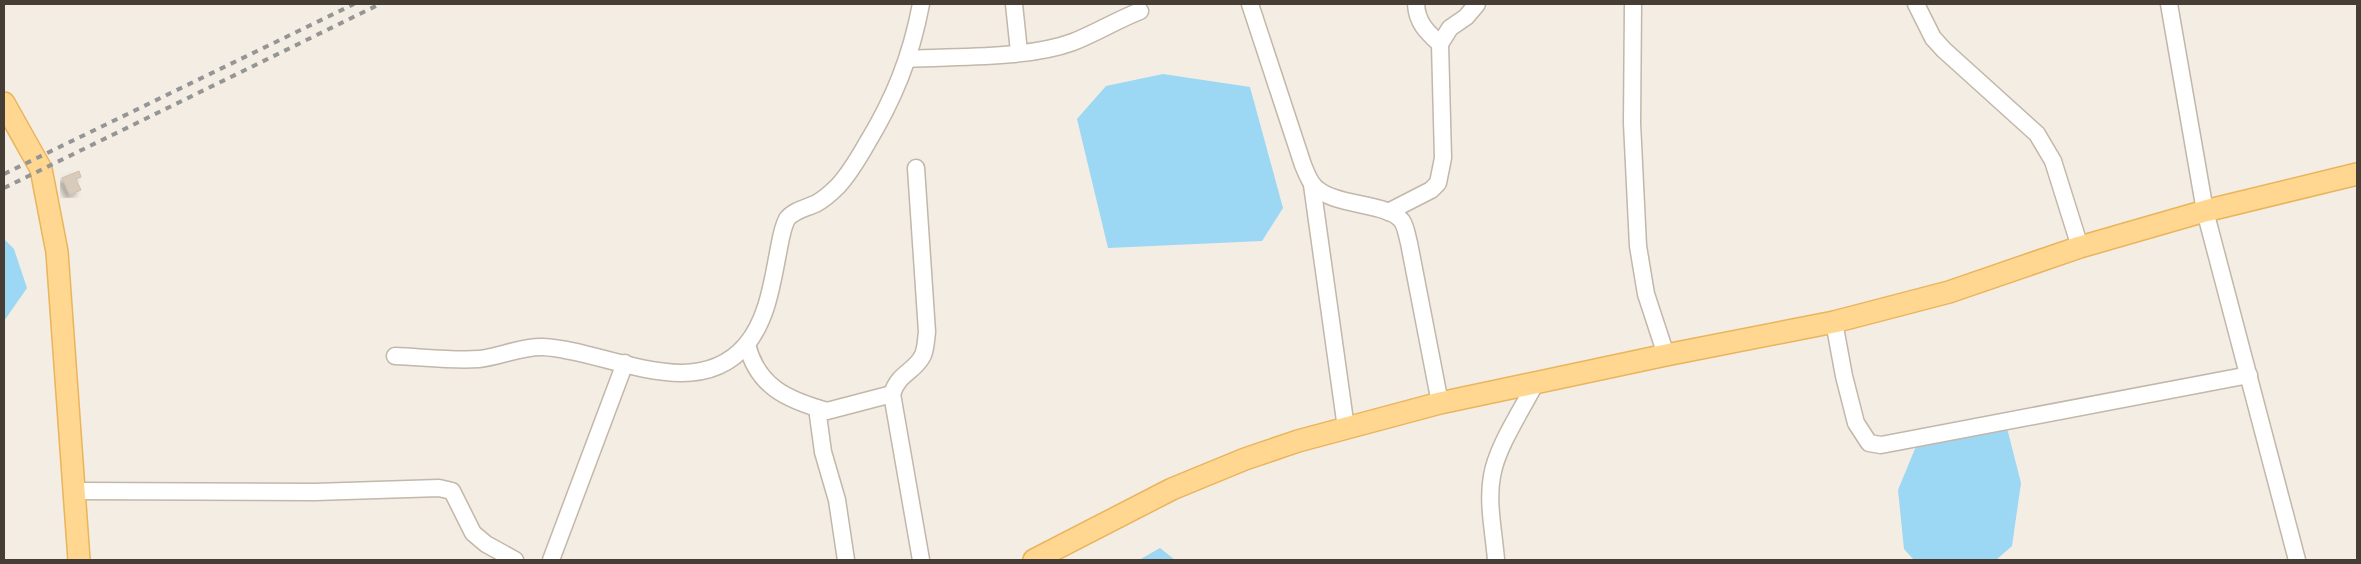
<svg xmlns="http://www.w3.org/2000/svg" width="2361" height="564" viewBox="0 0 2361 564" font-family="'DM Sans',sans-serif">
	<defs>
		<filter id="shadow"><feDropShadow dx="-4.5" dy="4.5" stdDeviation="2.5" flood-color="#0004"/></filter>
	</defs>
	<rect width="100%" height="100%" fill="#f3ede4"/>
	<g fill="#9cd7f4">
		<path d="M1163,74L1250,87L1283,208L1262,241L1108,248L1077,119L1106,86Z"/>
		<path d="M4,239L14,249L27,288L4,321Z"/>
		<path d="M2007,428L2021,483L2012,546L1996,560H1914L1904,549L1898,490L1917,444Z"/>
		<path d="M1160,548L1175,560H1139Z"/>
	</g>
	<path fill="#d8cbbc" stroke="#d0bfac" filter="url(#shadow)" d="M79,171L81,177L76,179L81,190L70,195L62,178Z"/>
	<g fill="none" stroke-linecap="round" stroke-linejoin="round">
		<defs>
			<g id="minor">
				<path d="M1014,4L1019,52"/>
				<path d="M1250,4L1303,165C1306,172 1309,181 1314,186C1333,207 1388,202 1402,221C1406,227 1407,236 1409,243L1440,403"/>
				<path d="M1416,4C1417,23 1427,32 1440,44"/>
				<path d="M1633,4L1632,123L1638,246L1646,294L1666,355"/>
				<path d="M1916,4L1933,38L1944,50L2037,134L2053,161L2080,247"/>
				<path d="M2169,4L2205,211L2297,560"/>
				<path d="M908,59C957,56 1027,59 1073,42C1096,33 1117,20 1140,11"/>
				<path d="M916,168L927,332C926,339 926,348 923,355C915,372 899,372 892,394L921,560"/>
				<path d="M1312,185L1346,428"/>
				<path d="M1388,212L1431,190L1438,183L1443,158L1440,44L1450,28L1466,17L1477,4"/>
				<path d="M1834,322L1844,376L1856,423L1869,443L1881,445L2249,375"/>
				<path d="M747,344C757,387 788,400 827,411L892,394"/>
				<path d="M395,356C422,357 452,361 479,359C500,357 522,346 543,347C606,350 695,405 746,345C767,320 772,284 778,253C780,243 782,228 787,219C794,210 807,208 817,203C824,199 832,192 838,186C849,174 858,159 866,145C894,99 911,57 921,4"/>
				<path d="M817,408L823,452L837,500L846,560"/>
				<path d="M76,491L315,492L439,488L452,491L473,533L486,544L515,560"/>
				<path d="M551,560L625,363"/>
				<path d="M1496,560C1494,533 1487,503 1492,476C1497,446 1522,410 1536,382"/>
			</g>
			<g id="major">
				<path d="M4,103L41,169L57,252L79,560"/>
				<path d="M1034,560L1172,489L1245,459L1298,441L1440,403L1666,355L1834,322L1949,292L2080,247L2205,211L2357,174"/>
			</g>
		</defs>
		<use href="#minor" stroke="#c2b7a9" stroke-width="19"/>
		<use href="#major" stroke="#eab45b" stroke-width="24"/>
		<use href="#minor" stroke="#fff" stroke-width="16"/>
		<use href="#major" stroke="#ffd791" stroke-width="21"/>
		<g stroke="#959595" stroke-width="4" stroke-dasharray="6 6" stroke-linecap="butt">
			<path d="M4,174L354,4"/>
			<path d="M4,188L380,4"/>
		</g>
	</g>
	<rect width="2361" height="564" fill="none" stroke="#463d34" stroke-width="10"/>
</svg>
